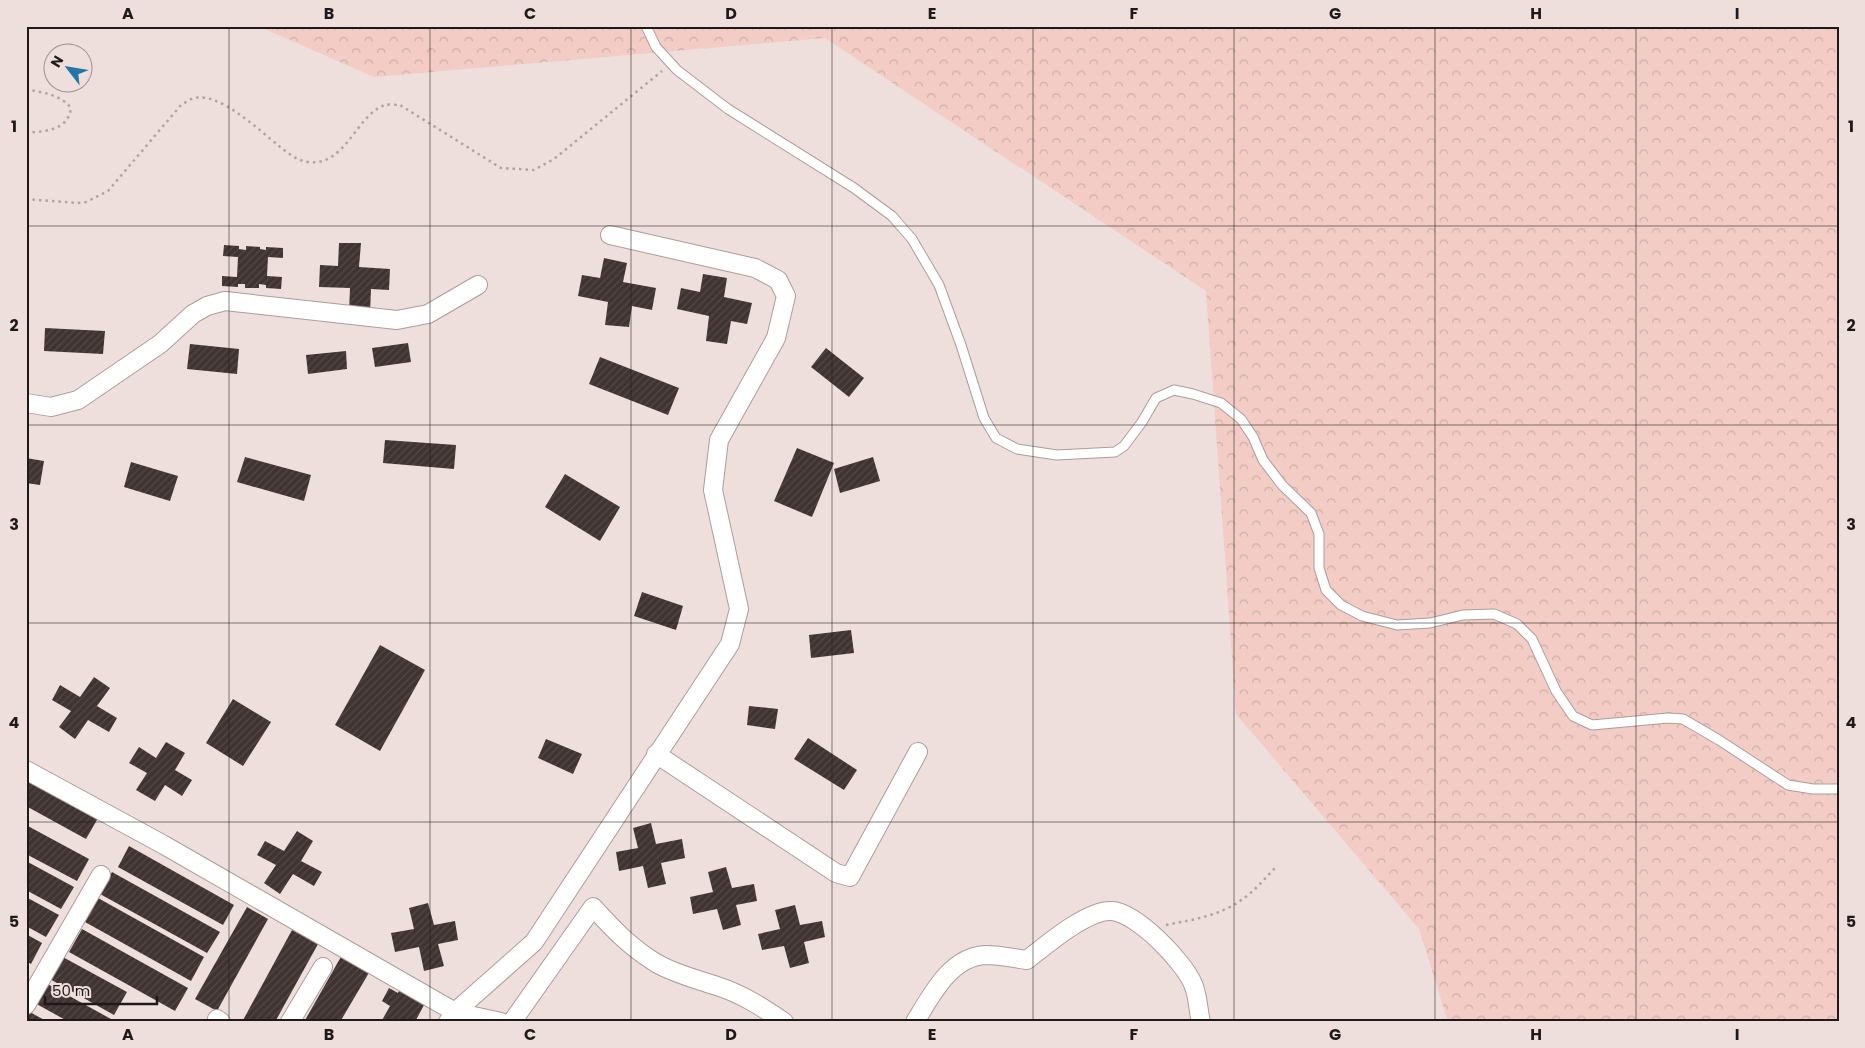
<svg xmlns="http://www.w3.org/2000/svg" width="1865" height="1048" viewBox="0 0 1865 1048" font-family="Poppins,sans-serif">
	<defs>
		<pattern id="forest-crowns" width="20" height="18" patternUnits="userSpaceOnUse" patternTransform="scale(1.25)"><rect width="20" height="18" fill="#f2ccc5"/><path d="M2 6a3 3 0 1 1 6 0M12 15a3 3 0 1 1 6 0" fill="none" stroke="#cfafa9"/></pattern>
		<pattern id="building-hatch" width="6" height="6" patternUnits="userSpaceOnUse" patternTransform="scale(1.25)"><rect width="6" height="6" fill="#403432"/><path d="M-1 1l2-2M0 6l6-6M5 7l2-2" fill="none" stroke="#534846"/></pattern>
	</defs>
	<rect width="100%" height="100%" fill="#efdfdc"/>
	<path fill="url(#forest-crowns)" d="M258,26H1839V1022H1448L1419,929L1236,714L1206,291L825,38L374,77Z"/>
	<g fill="url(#building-hatch)">
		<path d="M339,243H361L359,267L390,269L389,290L371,289L370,313L349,312L350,288L319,287L320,265L338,266Z"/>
		<path d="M224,245L239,246V249L246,250V246L260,247V249L266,250V247L283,248V258L268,257L267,276L282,277L281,289L266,288V285L259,284V288H245V284H238V287L222,286V276L237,277L238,257L223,256Z"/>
		<path d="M604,258L627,263L623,282L656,288L652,310L632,306L629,327L605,325L608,302L578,296L582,275L600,278Z"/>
		<path d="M703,274L727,278L724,297L752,303L747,324L731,321L727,344L706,341L709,316L677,309L681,288L700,292Z"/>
		<path d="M45,328L105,331L103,354L44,351Z"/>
		<path d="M408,343L411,362L375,367L372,348Z"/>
		<path d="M190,344L239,349L237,374L187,369Z"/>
		<path d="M826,348L864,378L849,397L811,367Z"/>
		<path d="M346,351L347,369L308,374L306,355Z"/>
		<path d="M600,357L679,388L668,415L589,384Z"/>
		<path d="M385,440L456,445L454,469L383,463Z"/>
		<path d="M797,448L834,463L812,517L774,501Z"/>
		<path d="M245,457L311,475L304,501L237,482Z"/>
		<path d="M873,457L880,481L840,493L834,469Z"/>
		<path d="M26,458L44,461L40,485L26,483Z"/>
		<path d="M131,462L178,476L170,501L124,487Z"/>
		<path d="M565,474L620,507L600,541L545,507Z"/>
		<path d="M642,592L683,606L676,630L634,616Z"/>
		<path d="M851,630L854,653L811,658L809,635Z"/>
		<path d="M380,645L425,670L380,751L335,725Z"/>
		<path d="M94,677L110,688L97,706L117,718L109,732L88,720L75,739L59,727L71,711L52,700L60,685L80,697Z"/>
		<path d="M233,699L271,722L243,766L206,743Z"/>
		<path d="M749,706L778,709L775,729L747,725Z"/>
		<path d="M808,738L857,770L844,790L794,759Z"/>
		<path d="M546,739L582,754L573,774L538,758Z"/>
		<path d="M166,742L185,753L175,770L192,780L182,796L165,785L155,801L136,790L147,773L129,763L139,747L156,758Z"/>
		<path d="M26,779L98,818L86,839L26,806Z"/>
		<path d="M651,823L656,844L682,839L685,858L661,863L666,884L648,888L643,866L619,871L616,852L638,848L633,828Z"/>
		<path d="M26,825L89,859L77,881L26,854Z"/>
		<path d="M297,831L313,841L301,861L322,872L314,886L293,874L280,894L264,883L276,865L257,855L265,841L284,851Z"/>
		<path d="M129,846L234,905L223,925L118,867Z"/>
		<path d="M26,861L74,887L61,909L26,890Z"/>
		<path d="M726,867L732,888L754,884L757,901L736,905L741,925L723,930L717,909L693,914L690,897L713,892L708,872Z"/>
		<path d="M112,872L220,932L207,953L100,894Z"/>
		<path d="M26,897L59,915L46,937L26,926Z"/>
		<path d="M98,898L204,957L191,981L85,922Z"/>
		<path d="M428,903L434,925L455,921L458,940L438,944L444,966L424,971L419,947L395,952L391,933L414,929L409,908Z"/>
		<path d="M795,905L800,925L822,921L825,937L804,942L809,963L790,968L784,946L762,950L758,934L780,929L775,910Z"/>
		<path d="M247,907L268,919L217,1011L195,999Z"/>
		<path d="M82,929L188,988L175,1011L69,952Z"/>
		<path d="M292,930L318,944L275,1022H242Z"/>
		<path d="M26,934L42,943L31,964L26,961Z"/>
		<path d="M342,955L370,971L340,1022H304Z"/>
		<path d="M61,956L127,992L114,1015L48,978Z"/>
		<path d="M44,982L111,1019L110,1022H69L33,1002Z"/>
		<path d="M389,988L398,993L400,989L425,1003L415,1022H381L390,1006L382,1001Z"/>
		<path d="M28,1011L48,1022H26Z"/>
	</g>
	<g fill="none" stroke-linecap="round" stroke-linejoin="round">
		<defs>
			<path id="service" d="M646,26L656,47L677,70L728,109L854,188L892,216L912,239L939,285L961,345L984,418L996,438L1017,449L1057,455L1115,452L1124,446L1142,422L1156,398L1174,390L1193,394L1221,403L1241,419L1253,437L1263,460L1282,485L1311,513L1319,534V568L1326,590L1341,605L1362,616L1397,625L1430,623L1463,615L1494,614L1517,624L1532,639L1556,691L1573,716L1592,725L1668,718L1683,719L1719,740L1788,785L1813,789H1839"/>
			<g id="minor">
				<path d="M26,403L51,407L78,400L160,344L193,314L207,306L225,301L397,320L428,314L478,285"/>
				<path d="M656,754L836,873L850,877L918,752"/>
				<path d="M26,770L164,845L455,1012L501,1022"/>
				<path d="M26,1005L101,875"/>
				<path d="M217,1019L221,1022"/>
				<path d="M290,1022L323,967"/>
				<path d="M448,1022L455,1012L534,942L730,644L739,609L713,490L719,440L776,338L786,296L778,280L755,268L610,235"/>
				<path d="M512,1022L593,907C614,930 629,946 656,963C675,974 696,979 717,986C742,994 762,1007 784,1022"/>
				<path d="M915,1022C931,996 950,957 985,955C999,955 1013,958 1027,960C1046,945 1088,909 1112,911C1137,913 1184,962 1193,984C1198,995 1198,1010 1201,1022"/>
			</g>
		</defs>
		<use href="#service" stroke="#ac9d9a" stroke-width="11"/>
		<use href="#minor" stroke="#ac9d9a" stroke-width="20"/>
		<g stroke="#b0a3a1" stroke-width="2.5" stroke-dasharray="2.5 4" stroke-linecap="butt">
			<path d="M26,89C43,93 60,94 71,108C68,131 45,131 26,133"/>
			<path d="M26,199L77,203L86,202L108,191L181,105C185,103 190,99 194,98C220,92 260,131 279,146C288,153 297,161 309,162C345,167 357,114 385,105C389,104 396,105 400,105L501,168L534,170L554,159L662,71"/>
			<path d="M1166,925C1192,920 1218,916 1240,901C1254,892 1266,877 1277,866"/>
		</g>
		<use href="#service" stroke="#fff" stroke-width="9"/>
		<use href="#minor" stroke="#fff" stroke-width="18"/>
	</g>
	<path fill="none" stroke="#1f1a19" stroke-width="1" stroke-opacity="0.55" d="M229,26V1022M430,26V1022M631,26V1022M832,26V1022M1033,26V1022M1234,26V1022M1435,26V1022M1636,26V1022M26,226H1839M26,425H1839M26,623H1839M26,822H1839"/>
	<rect width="1865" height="1048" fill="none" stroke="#efdfdc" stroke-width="55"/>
	<g transform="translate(68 68) rotate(301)"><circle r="24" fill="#efdfdc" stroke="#9c908e"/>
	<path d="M0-4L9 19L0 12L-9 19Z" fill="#2476a7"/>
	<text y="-8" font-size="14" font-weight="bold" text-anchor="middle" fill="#1f1a19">N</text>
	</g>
	<path d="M45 996v8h112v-8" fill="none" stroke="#1f1a19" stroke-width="2.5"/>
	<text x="52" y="996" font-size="15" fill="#1f1a19" stroke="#efdfdc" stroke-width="4" paint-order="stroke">50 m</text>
	<rect x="28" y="28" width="1810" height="992" fill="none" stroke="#1f1a19" stroke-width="2"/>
	<g font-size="16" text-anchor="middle" font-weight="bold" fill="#1f1a19">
		<text x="128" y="19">A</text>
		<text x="329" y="19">B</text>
		<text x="530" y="19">C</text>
		<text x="731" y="19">D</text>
		<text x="932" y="19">E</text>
		<text x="1134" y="19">F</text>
		<text x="1335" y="19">G</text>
		<text x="1536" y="19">H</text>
		<text x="1737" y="19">I</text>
		<text x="14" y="132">1</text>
		<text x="1851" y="132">1</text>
		<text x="14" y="331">2</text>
		<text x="1851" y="331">2</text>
		<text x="14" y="530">3</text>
		<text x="1851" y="530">3</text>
		<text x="14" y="728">4</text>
		<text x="1851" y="728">4</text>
		<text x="14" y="927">5</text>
		<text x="1851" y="927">5</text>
		<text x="128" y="1040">A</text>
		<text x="329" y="1040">B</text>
		<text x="530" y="1040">C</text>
		<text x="731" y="1040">D</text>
		<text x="932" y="1040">E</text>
		<text x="1134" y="1040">F</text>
		<text x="1335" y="1040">G</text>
		<text x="1536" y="1040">H</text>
		<text x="1737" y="1040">I</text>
	</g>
</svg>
